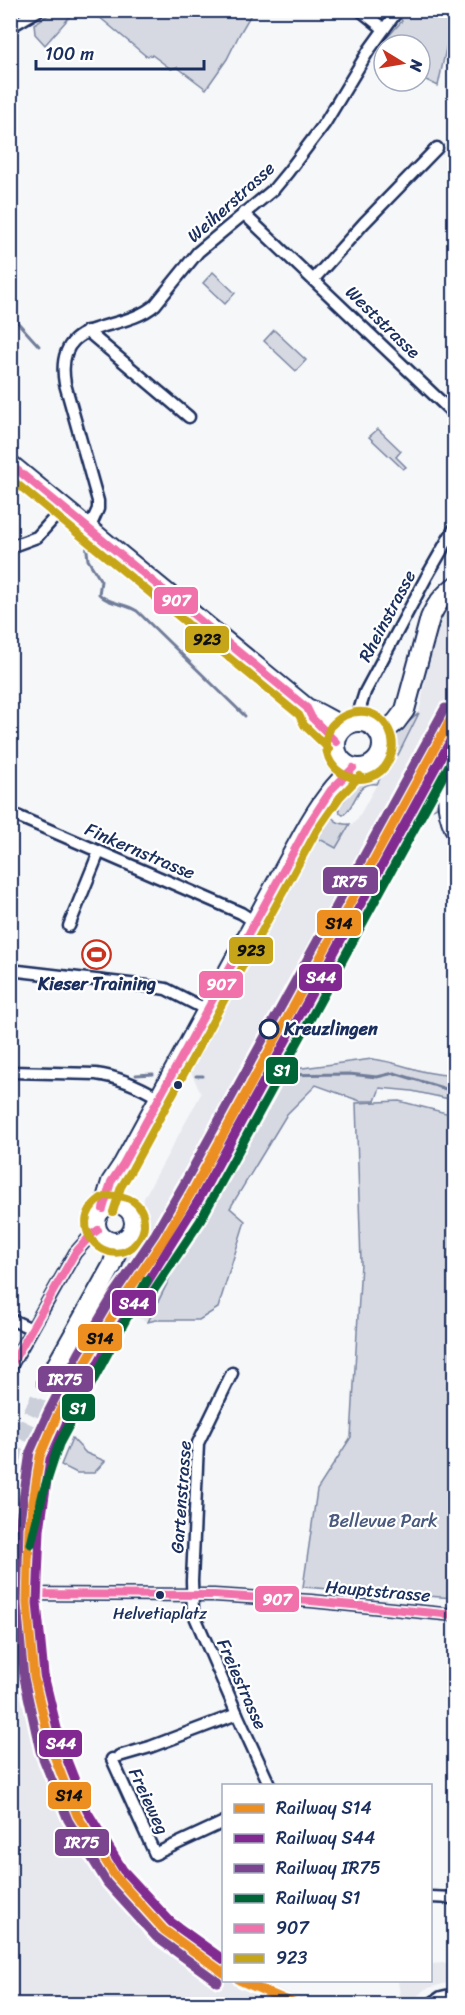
<svg xmlns="http://www.w3.org/2000/svg" width="465" height="2015" viewBox="0 0 465 2015" font-family="Sriracha,sans-serif">
	<rect width="100%" height="100%" fill="#f6f7f9"/>
	<filter id="ink" filterUnits="userSpaceOnUse"><feTurbulence type="fractalNoise" baseFrequency=".0167" numOctaves="2"/><feDisplacementMap in="SourceGraphic" scale="12" xChannelSelector="R" yChannelSelector="G"/><feConvolveMatrix kernelMatrix="1 2 1 2 8 2 1 2 1" color-interpolation-filters="sRGB"/></filter>
	<g filter="url(#ink)">
		<g fill="#e6e8ee">
			<path d="M454,603V747L416,813L189,1240L148,1322L130,1314L63,1451L47,1500L26,1533L23,1548L22,1624L24,1659L30,1695L64,1787L97,1842L133,1888L155,1912L223,1963L224,1980L261,1981L314,2004H11L10,1498L20,1461L34,1428L140,1234L144,1198L201,1094L185,1059L314,825L347,829L357,820L394,753L398,755L419,713L434,637L443,616Z"/>
			<path d="M454,1962V1981L425,1989L410,2003L400,1995L398,1981L430,1980L431,1964Z"/>
		</g>
		<g fill="#d6d9e2" stroke="#7884a0" stroke-width="1.5">
			<path d="M56,10L75,11L45,45L35,34L34,24Z"/>
			<path d="M92,11V10L253,11L240,33L227,59L206,89L177,67L171,69L152,55L146,56Z"/>
			<path d="M405,11H454L438,86L420,77V45H385V40L402,21L400,18Z"/>
			<path d="M213,272L235,293L225,304L203,283Z"/>
			<path d="M274,330L306,360L296,371L264,341Z"/>
			<path d="M378,429L401,451L396,457L406,467L403,469L369,437Z"/>
			<path d="M419,713L398,755L394,753L377,784C355,781 357,806 343,815L340,813L339,807L365,775L380,765L396,733Z"/>
			<path d="M454,741V757L445,774L437,807L419,816L416,813Z"/>
			<path d="M329,808C330,820 339,825 350,824L336,848L314,836L313,833Z"/>
			<path d="M372,1059C401,1062 425,1076 454,1075V1100L412,1091L380,1088L375,1101H360L316,1085L287,1114L230,1208L245,1221L218,1308L199,1320H156L148,1322L273,1070H287Z"/>
			<path d="M399,1101L454,1115V1598L303,1587L317,1490L351,1437L361,1263L356,1103Z"/>
			<path d="M72,1438L86,1453L105,1461L94,1473H77L61,1465Z"/>
		</g>
		<g fill="none" stroke-linecap="round" stroke-linejoin="round">
			<g stroke="#707c99" stroke-width="3">
				<path d="M10,314L39,346"/>
				<path d="M86,542L88,560L101,581L99,594C108,604 125,603 137,611L245,716"/>
				<path d="M136,1075L153,1074"/>
				<path d="M273,1075L349,1074L377,1077L394,1073L446,1089L454,1088"/>
				<path d="M196,1076H203"/>
			</g>
			<path stroke="#cacfda" stroke-width="18" stroke-dasharray="18 9" stroke-linecap="butt" d="M10,1464L21,1437L47,1382"/>
			<defs>
				<g id="minor">
					<path d="M360,10L384,29"/>
					<path d="M10,27L39,10"/>
					<path d="M243,213L454,414"/>
					<path d="M314,279L364,223L437,148"/>
					<path d="M87,331L189,417"/>
					<path d="M89,529L98,509V501L65,384C53,315 120,335 155,305L198,252L274,189L288,172L325,123L369,50L398,10"/>
					<path d="M10,547L37,537L63,508"/>
					<path d="M359,722V711L365,692L427,576L454,529"/>
					<path d="M10,813L241,913L255,922"/>
					<path d="M69,926L99,852"/>
					<path d="M10,970L147,986L166,989L207,1010"/>
					<path d="M10,1072L96,1074C119,1077 139,1086 159,1098"/>
					<path d="M10,1319L32,1329"/>
					<path d="M10,1368L75,1253L91,1235L98,1230"/>
					<path d="M232,1373L198,1443L192,1581L193,1612L237,1714L270,1786"/>
					<path d="M10,1594L214,1595L311,1601L454,1615"/>
					<path d="M119,1756L150,1747L237,1714"/>
					<path d="M112,1759L155,1854L224,1822"/>
					<path d="M430,1897L454,1898"/>
					<path d="M431,2004L441,1997L454,1994"/>
				</g>
				<g id="primary">
					<path d="M10,464L307,708C321,713 331,722 345,726"/>
					<circle cx="359" cy="745" r="23"/>
					<path d="M380,735L396,722L405,710L430,618C436,604 443,596 454,587"/>
					<path d="M454,772C445,791 445,808 454,828"/>
					<circle cx="115" cy="1223" r="19"/>
					<path d="M103,1209L111,1182L123,1164L303,834C316,810 332,786 353,768"/>
					<path d="M47,1382L112,1266L117,1251L118,1242"/>
				</g>
			</defs>
			<use href="#minor" stroke="#1b2f5e" stroke-width="15"/>
			<use href="#primary" stroke="#1b2f5e" stroke-width="22"/>
			<use href="#minor" stroke="#fff" stroke-width="10"/>
			<use href="#primary" stroke="#fff" stroke-width="18"/>
			<defs>
				<g id="bus-1">
					<path d="M10,464L307,708L312,718L336,742"/>
					<path d="M103,1209L111,1182L123,1164L308,825L331,790L353,768"/>
					<path d="M10,1367L75,1253L91,1235L98,1230"/>
					<path d="M10,1594L214,1595L311,1601L454,1615"/>
				</g>
				<g id="bus-2">
					<path d="M10,478L299,715L304,725L329,749"/>
					<path d="M329,729C312,774 371,798 389,760C394,750 394,740 389,730C376,705 348,708 331,726"/>
					<path d="M101,1198C61,1227 111,1274 137,1242C141,1237 144,1232 144,1225C145,1203 128,1194 107,1196"/>
					<path d="M113,1212L121,1187L132,1169L317,830L340,797L360,776"/>
				</g>
			</defs>
			<use href="#bus-1" stroke="#fff" stroke-width="12"/>
			<use href="#bus-2" stroke="#fff" stroke-width="12"/>
			<use href="#bus-1" stroke="#f171ab" stroke-width="8"/>
			<use href="#bus-2" stroke="#c6a518" stroke-width="8"/>
			<defs>
				<g id="rail-1">
					<path d="M224,1973L164,1930L115,1876L77,1815L51,1748L34,1677L27,1603L29,1529L40,1456L57,1416L88,1358L121,1302L164,1239L194,1188L454,713"/>
					<path d="M239,1980L295,2004"/>
				</g>
				<path id="rail-2" d="M224,1960L171,1922L123,1870L87,1811L61,1745L44,1675L37,1603L40,1530L50,1459L76,1402L108,1345L198,1201L454,734"/>
				<path id="rail-3" d="M218,1982L156,1937L107,1883L68,1820L40,1751L24,1678L17,1604L19,1527L30,1452L48,1412L79,1353L112,1297L155,1234L185,1182L445,708"/>
				<g id="rail-4">
					<path d="M146,1302L200,1221L454,756"/>
					<path d="M31,1544L43,1493L59,1444L147,1280"/>
				</g>
			</defs>
			<use href="#rail-1" stroke="#fff" stroke-width="14"/>
			<use href="#rail-2" stroke="#fff" stroke-width="14"/>
			<use href="#rail-3" stroke="#fff" stroke-width="14"/>
			<use href="#rail-4" stroke="#fff" stroke-width="14"/>
			<use href="#rail-1" stroke="#ec8f20" stroke-width="9"/>
			<use href="#rail-2" stroke="#812990" stroke-width="9"/>
			<use href="#rail-3" stroke="#7a448f" stroke-width="9"/>
			<use href="#rail-4" stroke="#006536" stroke-width="9"/>
		</g>
	</g>
	<defs>
		<symbol id="stadium-ring" viewBox="-11 -11 22 22"><circle r="9.5" fill="#fff" stroke="#c8321e" stroke-width="1.5"/><path d="M0-5a6.5 5 0 1 0 0 10a6.5 5 0 1 0 0-10ZM-3.5-1.8h7v3.6h-7Z" fill="#c8321e"/></symbol>
	</defs>
	<g fill-rule="evenodd">
		<use href="#stadium-ring" x="80" y="938" width="33" height="33"/>
	</g>
	<circle fill="#fff" stroke="#1b2f5e" stroke-width="3" cx="269" cy="1029" r="9"/>
	<g fill="#1b2f5e" stroke="#fff" stroke-width="2">
		<circle cx="178" cy="1085" r="5"/>
		<circle cx="160" cy="1595" r="5"/>
	</g>
	<g text-anchor="middle" stroke-width="4.5" stroke-linejoin="round" paint-order="stroke">
		<g font-size="16" fill="#1b2f5e" stroke="#fff">
			<text x="160" y="1619">Helvetiaplatz</text>
		</g>
		<g font-size="18" fill="#1b2f5e" stroke="#fff">
			<text transform="translate(231 202) rotate(-42)" y="6">Weiherstrasse</text>
			<text transform="translate(383 322) rotate(44)" y="6">Weststrasse</text>
			<text transform="translate(387 616) rotate(-62)" y="6">Rheinstrasse</text>
			<text transform="translate(140 851) rotate(23)" y="6">Finkernstrasse</text>
			<text transform="translate(181 1497) rotate(-86)" y="6">Gartenstrasse</text>
			<text transform="translate(378 1591) rotate(5)" y="6">Hauptstrasse</text>
			<text transform="translate(242 1684) rotate(66)" y="6">Freiestrasse</text>
			<text transform="translate(149 1801) rotate(65)" y="6">Freieweg</text>
		</g>
		<g font-size="18" font-weight="bold" fill="#1b2f5e" stroke="#fff">
			<text x="97" y="990">Kieser Training</text>
		</g>
		<g font-size="18" font-weight="bold" fill="#1b2f5e" stroke="#fff" text-anchor="start">
			<text x="284" y="1035">Kreuzlingen</text>
		</g>
		<g font-size="18" fill="#4a5a7f" stroke="#fff">
			<text x="383" y="1527">Bellevue Park</text>
		</g>
	</g>
	<g stroke="#fff" stroke-width="2">
		<rect x="153" y="586" width="46" height="29" rx="6" fill="#f171ab"/>
		<rect x="184" y="625" width="46" height="29" rx="6" fill="#c6a518"/>
		<rect x="322" y="866" width="57" height="29" rx="6" fill="#7a448f"/>
		<rect x="316" y="909" width="46" height="28" rx="6" fill="#ec8f20"/>
		<rect x="228" y="936" width="46" height="29" rx="6" fill="#c6a518"/>
		<rect x="298" y="963" width="45" height="29" rx="6" fill="#812990"/>
		<rect x="198" y="970" width="46" height="29" rx="6" fill="#f171ab"/>
		<rect x="265" y="1056" width="34" height="29" rx="6" fill="#006536"/>
		<rect x="111" y="1289" width="46" height="28" rx="6" fill="#812990"/>
		<rect x="77" y="1323" width="46" height="29" rx="6" fill="#ec8f20"/>
		<rect x="37" y="1365" width="57" height="28" rx="6" fill="#7a448f"/>
		<rect x="61" y="1393" width="35" height="29" rx="6" fill="#006536"/>
		<rect x="254" y="1585" width="46" height="28" rx="6" fill="#f171ab"/>
		<rect x="38" y="1729" width="45" height="29" rx="6" fill="#812990"/>
		<rect x="47" y="1781" width="45" height="29" rx="6" fill="#ec8f20"/>
		<rect x="54" y="1828" width="56" height="29" rx="6" fill="#7a448f"/>
	</g>
	<g font-size="16" text-anchor="middle" font-weight="bold" fill="#fff">
		<text x="176" y="606">907</text>
		<text x="350" y="887">IR75</text>
		<text x="321" y="983">S44</text>
		<text x="221" y="990">907</text>
		<text x="282" y="1076">S1</text>
		<text x="134" y="1309">S44</text>
		<text x="65" y="1385">IR75</text>
		<text x="78" y="1414">S1</text>
		<text x="277" y="1605">907</text>
		<text x="61" y="1749">S44</text>
		<text x="82" y="1848">IR75</text>
	</g>
	<g font-size="16" text-anchor="middle" font-weight="bold" fill="#111">
		<text x="207" y="645">923</text>
		<text x="339" y="929">S14</text>
		<text x="251" y="956">923</text>
		<text x="100" y="1344">S14</text>
		<text x="69" y="1801">S14</text>
	</g>
	<rect width="465" height="2015" fill="none" stroke="#fff" stroke-width="36"/>
	<rect x="18" y="18" width="429" height="1979" fill="none" stroke="#1b2f5e" stroke-width="2" filter="url(#ink)"/>
	<rect x="222" y="1784" width="210" height="198" fill="#ffffff" stroke="#a4acbf" stroke-width="1.5"/>
	<rect x="234" y="1804" width="30" height="9" fill="#ec8f20" stroke="#a4acbf" stroke-width="1.5"/>
	<text x="276" y="1814" font-size="18" fill="#1b2f5e">Railway S14</text>
	<rect x="234" y="1834" width="30" height="9" fill="#812990" stroke="#a4acbf" stroke-width="1.5"/>
	<text x="276" y="1844" font-size="18" fill="#1b2f5e">Railway S44</text>
	<rect x="234" y="1864" width="30" height="9" fill="#7a448f" stroke="#a4acbf" stroke-width="1.5"/>
	<text x="276" y="1874" font-size="18" fill="#1b2f5e">Railway IR75</text>
	<rect x="234" y="1894" width="30" height="9" fill="#006536" stroke="#a4acbf" stroke-width="1.5"/>
	<text x="276" y="1904" font-size="18" fill="#1b2f5e">Railway S1</text>
	<rect x="234" y="1924" width="30" height="9" fill="#f171ab" stroke="#a4acbf" stroke-width="1.5"/>
	<text x="276" y="1934" font-size="18" fill="#1b2f5e">907</text>
	<rect x="234" y="1954" width="30" height="9" fill="#c6a518" stroke="#a4acbf" stroke-width="1.5"/>
	<text x="276" y="1964" font-size="18" fill="#1b2f5e">923</text>
	<g transform="translate(402 63) rotate(101)"><circle r="28" fill="#ffffff" stroke="#a4acbf" stroke-width="1.5"/>
	<path d="M0-4.5L10 22L0 15L-10 22Z" fill="#c8321e"/>
	<text y="-9" font-size="16" font-weight="bold" text-anchor="middle" fill="#1b2f5e">N</text>
	</g>
	<path d="M36 60v9h168v-9" fill="none" stroke="#1b2f5e" stroke-width="3"/>
	<text x="45" y="60" font-size="18" fill="#1b2f5e" stroke="#ffffff" stroke-width="4.5" paint-order="stroke">100 m</text>
</svg>
